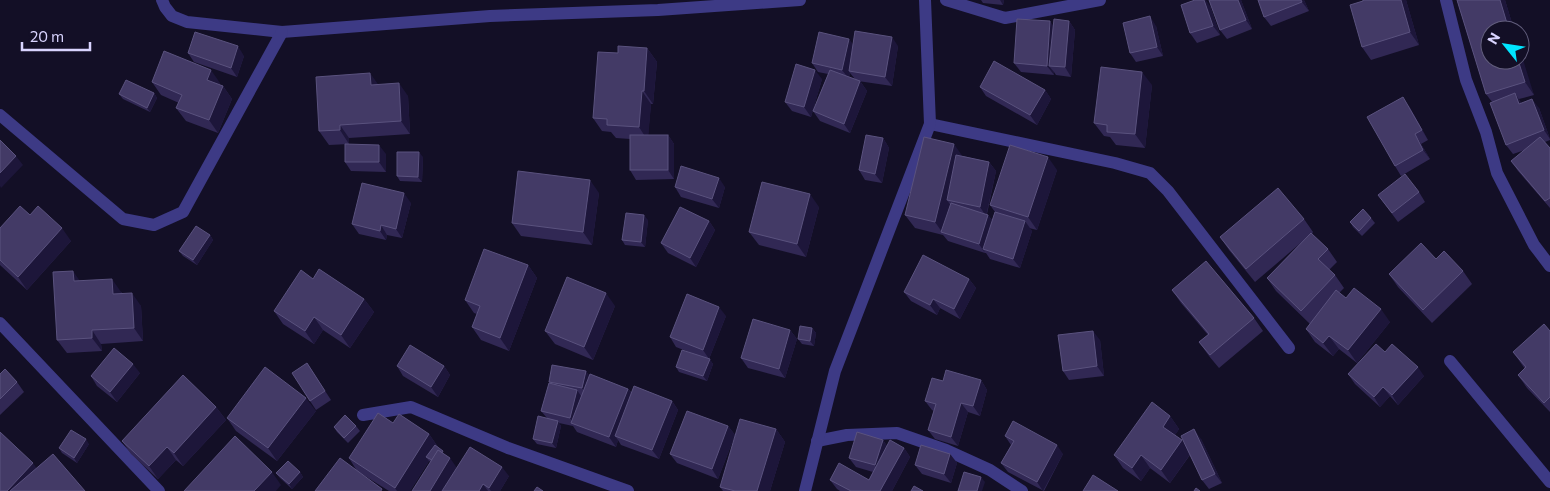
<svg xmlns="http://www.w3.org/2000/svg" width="1550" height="491" viewBox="0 0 1550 491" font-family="Commissioner,sans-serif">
	<rect width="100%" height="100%" fill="#130f26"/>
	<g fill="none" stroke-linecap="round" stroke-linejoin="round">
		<g stroke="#3d3a85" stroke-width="12">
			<path d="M162,0L165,7L172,16L187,22L282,32L490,16L658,10L800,0"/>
			<path d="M946,0L1005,18L1100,0"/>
			<path d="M1446,0L1466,80L1486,132L1497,173L1534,245L1550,266"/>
			<path d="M0,115L123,219L154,225L183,212L282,32"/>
			<path d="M930,124L1115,163L1150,173L1168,191L1289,348"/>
			<path d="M0,323L159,491"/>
			<path d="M1450,361L1550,482"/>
			<path d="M363,415L411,407L508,448L628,491"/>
			<path d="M817,441L847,435L897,433L946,450L990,470L1022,491"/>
			<path d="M805,491L835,371L930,124L925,0"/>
		</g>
	</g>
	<g fill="#312854" fill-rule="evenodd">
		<path d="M981,0H1004L1003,5L983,3Z"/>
		<path d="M1241,0L1252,29L1227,39L1220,30Z"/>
		<path d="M1258,0H1304L1309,11L1271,26L1264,17Z"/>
		<path d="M1406,0L1419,45L1371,60L1362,47Z"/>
		<path d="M1457,0H1505L1514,30L1520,60L1534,95L1519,99L1521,103L1539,108L1550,139V140L1545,142L1550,148V208L1518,171L1511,161L1525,150L1513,154L1506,145L1492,102L1486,94Z"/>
		<path d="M1210,6L1220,35L1197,43L1190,33Z"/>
		<path d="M1069,21L1075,30L1071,77L1056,75L1054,72V75L1021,72L1014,63L1053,25Z"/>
		<path d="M1156,26L1163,56L1136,62L1130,53Z"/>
		<path d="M853,44L898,46L892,86L858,81H860L867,91L850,133L820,121L813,111L828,74L818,72L812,63ZM850,73L855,79L849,77Z"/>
		<path d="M647,48L657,62L653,104H651L648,135H668L674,144V179L636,180L630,170V139L616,138L611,132L602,131L593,118L618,53Z"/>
		<path d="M188,53L244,56L237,77L194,62Z"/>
		<path d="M822,79L811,117L792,111L785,102Z"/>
		<path d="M152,82L220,83L219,85L223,86L232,99L218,133L186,121L176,108L179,103L161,95Z"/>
		<path d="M378,85L408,96L410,134L349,138V144L329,145L319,131Z"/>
		<path d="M1152,85L1145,148L1116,145L1110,137L1104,136L1094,123Z"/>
		<path d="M980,87L1045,90L1051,99L1037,125L986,96Z"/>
		<path d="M154,93L157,98L150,112L123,99L119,94Z"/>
		<path d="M1409,106L1428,140L1421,144L1430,159L1401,176L1395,166Z"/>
		<path d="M883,138L889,148L882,183L865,180L859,170Z"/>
		<path d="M386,154V172L351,171L345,162Z"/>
		<path d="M963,156L989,162L996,171L987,214L988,215L992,220L995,212L990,205L1057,170L1037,230L1029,228L1032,231L1020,268L990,259L986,253H985L948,241L943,235L915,228L905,215Z"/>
		<path d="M423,157L422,182L400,181L397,176Z"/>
		<path d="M675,187H725L719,208L681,197Z"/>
		<path d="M1419,192L1425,202L1398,222L1378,195Z"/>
		<path d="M599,193L592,245L521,236L512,223Z"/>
		<path d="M411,203L402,238L387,235L386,240L359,234L352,224Z"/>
		<path d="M819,207L806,257L759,245L749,232Z"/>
		<path d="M30,215L71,241L27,290L0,265V228Z"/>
		<path d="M1371,218L1375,223L1362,236L1353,227L1350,222Z"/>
		<path d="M1304,219L1313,232L1312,234L1328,249L1337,262L1329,270L1335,275L1344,288L1339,293L1346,298L1390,322L1357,363L1339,349L1333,356L1315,342L1306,329L1310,324L1276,291L1267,278L1303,241L1255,282L1229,250L1220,237Z"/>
		<path d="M648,220L645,247L625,245L622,240Z"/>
		<path d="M709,221L715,230L696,267L668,253L661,243Z"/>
		<path d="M210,235L213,240L197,265L183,256L179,251Z"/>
		<path d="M1436,259L1463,271L1472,284L1432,323L1398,287L1389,274Z"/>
		<path d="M528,265L537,278L509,351L481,340L472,327L477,314L474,313L465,300Z"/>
		<path d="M313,279L364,299L374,312L350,348L323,330L314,344L283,324L274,311Z"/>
		<path d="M969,279L976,288L960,319L940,308L937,315L911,301L904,292Z"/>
		<path d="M80,281L121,292L122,293L141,306L143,341L101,344L102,351L67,353L57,340Z"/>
		<path d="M1172,290L1254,318L1263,331L1219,368L1209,356L1199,342L1208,335L1181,303Z"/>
		<path d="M615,306L593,360L555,344L545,331Z"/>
		<path d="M726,316L709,359L713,364L707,381L679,372L676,367L699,356L676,347L670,337Z"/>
		<path d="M812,328L816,333L814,346L802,344L798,339Z"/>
		<path d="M790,330L797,339L785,378L748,368L741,358Z"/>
		<path d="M1550,331V412L1527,388L1518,375L1525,369L1513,352Z"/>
		<path d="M1100,340L1104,376L1069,380L1063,371Z"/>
		<path d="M1385,352L1424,376L1398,405L1390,396L1380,407L1355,384L1348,374Z"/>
		<path d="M307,363L331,400L316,410L310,401Z"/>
		<path d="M397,366H444L450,375L438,397L403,376Z"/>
		<path d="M586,371L589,376L628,389L632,393L672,401L678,410L659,459L621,445L618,440L616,447L577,432L573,426L559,423L561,426L556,448L537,444L533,439L547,418L541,411L550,383L549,382Z"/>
		<path d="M140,373L117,402L97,386L91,376Z"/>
		<path d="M0,374L17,382L24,392L0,415Z"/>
		<path d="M981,380L987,390L980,416L968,412L958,446L935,439L928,430L934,411L932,410L925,401L943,381Z"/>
		<path d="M216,407L226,420L183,466L176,460L158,479L131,454L122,441Z"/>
		<path d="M316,411L277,461L236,431L227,418Z"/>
		<path d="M1170,416L1179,429L1175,435L1187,447L1201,439L1222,483L1209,489L1202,480L1190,455L1170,483L1150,468L1141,481L1123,468L1114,455Z"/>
		<path d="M393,423L429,434L438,447L431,462L429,461L410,491H389L357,471L349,458Z"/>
		<path d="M356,426L360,431L348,443L337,432L334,427Z"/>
		<path d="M728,426L735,435L718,479L677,463L670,454Z"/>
		<path d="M776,429L785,442L770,491H723L720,487Z"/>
		<path d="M1005,436L1063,454L1044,491L1008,472L1001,463L1011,445Z"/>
		<path d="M883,440L887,446L904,448L910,457L892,491H840L837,489L830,480H869L873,472L856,467L849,458Z"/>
		<path d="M89,444L77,463L62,453L59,448Z"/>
		<path d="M950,454L957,463L951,483L922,474L915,465Z"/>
		<path d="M300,472L303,477L292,489L280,478L276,473Z"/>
		<path d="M509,476L500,491H442Z"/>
	</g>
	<g fill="#1d163a">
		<path d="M1000,0H1004L1003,5Z"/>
		<path d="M1204,0H1206L1210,6L1220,35L1213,26Z"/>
		<path d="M1238,0H1241L1252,29L1246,20Z"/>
		<path d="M1301,0H1304L1309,11L1302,2Z"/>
		<path d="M1401,0H1406L1419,45L1410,32Z"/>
		<path d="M1500,0H1505L1514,30H1509Z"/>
		<path d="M1150,16L1156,26L1163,56L1157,47Z"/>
		<path d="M1050,21L1057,31L1049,66L1054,72V75L1047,66Z"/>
		<path d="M1069,21L1075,30L1071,77L1065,67Z"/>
		<path d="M892,37L898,46L892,86L885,77Z"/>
		<path d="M849,39L856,48L849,71L850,73L849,79L842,70Z"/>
		<path d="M238,46L244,56L237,77L231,68Z"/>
		<path d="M647,48L657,62L653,104L644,91Z"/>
		<path d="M1520,50L1534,95L1525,82L1518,60H1520Z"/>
		<path d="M211,70L220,83L216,93L207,80Z"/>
		<path d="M815,70L822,79L811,117L804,107Z"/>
		<path d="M1142,72L1152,85L1145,148L1135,134Z"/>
		<path d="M370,73L380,87L371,85Z"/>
		<path d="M860,81L867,91L850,133L844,124Z"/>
		<path d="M399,83L408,96L410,134L401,121Z"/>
		<path d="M223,86L232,99L218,133L209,120Z"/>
		<path d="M1045,90L1051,99L1037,125L1030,115Z"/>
		<path d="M642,91L651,104L648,141L639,127Z"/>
		<path d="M154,93L157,98L150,112L147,108Z"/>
		<path d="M1515,93L1521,103L1525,113L1519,104Z"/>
		<path d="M1403,97L1409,106L1428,140L1422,130Z"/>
		<path d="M1532,99L1539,108L1550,139L1544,130Z"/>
		<path d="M340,125L349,138V144L340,130Z"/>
		<path d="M1415,134L1430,159L1423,150Z"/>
		<path d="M668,135L674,144V179L668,170Z"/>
		<path d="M883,138L889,148L882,183L875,174Z"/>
		<path d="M954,144L963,157L947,200L951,206L942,232L935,222Z"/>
		<path d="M379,145L386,154V172L379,162Z"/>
		<path d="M419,152L423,157L422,182L418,177Z"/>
		<path d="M16,156L23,165L1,188L0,186V173Z"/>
		<path d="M1048,157L1057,170L1037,230L1028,217Z"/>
		<path d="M989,162L996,171L986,216L980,207Z"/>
		<path d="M719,178L725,187L719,208L712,199Z"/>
		<path d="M590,180L599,193L592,245L583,232Z"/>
		<path d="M404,193L411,203L402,238L396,229Z"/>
		<path d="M810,194L819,207L806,257L797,244Z"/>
		<path d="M644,215L648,220L645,247L641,242Z"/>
		<path d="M988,215L995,224L983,249L985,253L979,244Z"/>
		<path d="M709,221L715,230L696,267L690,258Z"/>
		<path d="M1025,221L1032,231L1020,268L1013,259Z"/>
		<path d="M381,225L387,235L386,240L380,231Z"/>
		<path d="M62,228L71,241L27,290L18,277Z"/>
		<path d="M210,235L213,240L197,265L193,260Z"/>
		<path d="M528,265L537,278L509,351L500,338Z"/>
		<path d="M73,271L82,284L74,281Z"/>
		<path d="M112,279L121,292L122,307L113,294Z"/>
		<path d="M969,279L976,288L960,319L954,309Z"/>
		<path d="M132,293L141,306L143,341L134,328Z"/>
		<path d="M606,293L615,306L593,360L584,347Z"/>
		<path d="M364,299L374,312L350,348L341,335Z"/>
		<path d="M933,299L940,308L937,315L930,305Z"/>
		<path d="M719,307L726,316L709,359L703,350Z"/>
		<path d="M1381,309L1390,322L1357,363L1348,350Z"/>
		<path d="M314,317L323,330L314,344L305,331Z"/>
		<path d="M812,328L816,333L814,346L810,341Z"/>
		<path d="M92,330L101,344L102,351L92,338Z"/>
		<path d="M790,330L797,339L785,378L779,369Z"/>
		<path d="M1093,331L1100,340L1104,376L1097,366Z"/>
		<path d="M1329,336L1339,349L1333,356L1323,343Z"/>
		<path d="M710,359L713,364L707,381L703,376Z"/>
		<path d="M133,364L140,373L117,402L110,392Z"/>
		<path d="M444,366L450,375L438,397L431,387Z"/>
		<path d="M1418,367L1424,376L1398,405L1392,395Z"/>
		<path d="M586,371L592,380L589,398L582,388Z"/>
		<path d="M981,380L987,390L980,416L973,406Z"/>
		<path d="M1383,387L1390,396L1380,407L1374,397Z"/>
		<path d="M628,389L635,398L615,436L618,440L616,447L609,437Z"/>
		<path d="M577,390L583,399L574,424L570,418Z"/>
		<path d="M306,398L316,411L277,461L268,448Z"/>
		<path d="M672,401L678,410L659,459L652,450Z"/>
		<path d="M961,403L968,412L958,446L951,437Z"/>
		<path d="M216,407L226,420L183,466L174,453Z"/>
		<path d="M1170,416L1179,429L1172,440L1163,427Z"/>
		<path d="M558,421L561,426L556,448L552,443Z"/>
		<path d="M728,426L735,435L718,479L712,469Z"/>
		<path d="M776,429L785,442L770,491H757Z"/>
		<path d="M1194,429L1201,439L1222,483L1215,474Z"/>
		<path d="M429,434L438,447L430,459L426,457L429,461L410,491H397L395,488Z"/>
		<path d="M86,439L89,444L77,463L74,458Z"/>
		<path d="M883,440L889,449L881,475L875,465Z"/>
		<path d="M1182,440L1191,453L1170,483L1161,470Z"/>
		<path d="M1057,445L1063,454L1043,491L1037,482Z"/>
		<path d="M167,447L176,460L158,479L149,466Z"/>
		<path d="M904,448L910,457L892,491H880Z"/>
		<path d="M950,454L957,463L951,483L944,474Z"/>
		<path d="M1141,455L1150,468L1141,481L1132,468Z"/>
		<path d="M450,458L457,468L442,491H430Z"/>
		<path d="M33,463L42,476L28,491H7Z"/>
		<path d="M502,467L509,476L500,491H491L489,488Z"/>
		<path d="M272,472L281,485L276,491H254Z"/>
		<path d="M300,472L303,477L292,489L289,484Z"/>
		<path d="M981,477L985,482L982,491H977Z"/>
		<path d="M483,484L488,491H479Z"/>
	</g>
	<g fill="#433a66" stroke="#5a527e">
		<path d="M1195,0H1204L1213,26L1190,33L1181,5Z"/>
		<path d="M1209,0H1238L1246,20L1220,30Z"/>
		<path d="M1258,0H1301L1302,2L1264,17Z"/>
		<path d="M1363,0H1401L1410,32L1362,47L1350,5L1363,1Z"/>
		<path d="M1457,0H1500L1509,30H1490V60H1518L1525,82L1486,94Z"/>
		<path d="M1150,16L1157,47L1130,53L1123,23Z"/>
		<path d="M1017,19L1050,21L1047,66L1014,63Z"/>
		<path d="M1054,19L1069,21L1065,67L1049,66Z"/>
		<path d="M855,31L892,37L885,77L849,71Z"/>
		<path d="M195,32L238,46L231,68L188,53Z"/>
		<path d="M819,32L849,39L842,70L812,63Z"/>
		<path d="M618,46L647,48L644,91H642L639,127L607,125V119L593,118L598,52L618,53Z"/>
		<path d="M164,51L211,70L207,80L223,86L209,120L176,108L182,95L152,82Z"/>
		<path d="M994,61L1045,90L1030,115L980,87Z"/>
		<path d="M796,64L815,70L804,107L785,102Z"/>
		<path d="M1101,67L1142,72L1135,134L1107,132V125L1094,123Z"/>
		<path d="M830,70L860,81L844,124L813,111Z"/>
		<path d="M370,73L371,85L399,83L401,121L340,125V130L319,131L316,77Z"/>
		<path d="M126,80L154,93L147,108L119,94Z"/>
		<path d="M1515,93L1519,104L1532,99L1544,130L1506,145L1490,103Z"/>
		<path d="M1403,97L1422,130L1415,134L1423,150L1395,166L1367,117Z"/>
		<rect x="630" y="135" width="38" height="35"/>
		<path d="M866,135L883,138L875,174L859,170Z"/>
		<path d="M924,137L954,144L935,222L905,215Z"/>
		<path d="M1540,137L1550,148V198L1545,201L1511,161Z"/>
		<path d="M0,140L16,156L0,173Z"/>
		<path d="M345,144L379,145V162H345Z"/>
		<path d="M1010,145L1048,157L1028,217L990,205Z"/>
		<path d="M397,152H419L418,177L397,176Z"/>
		<path d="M956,155L989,162L980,207L947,200Z"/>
		<path d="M681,166L719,178L712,199L675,187Z"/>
		<path d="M518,171L590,180L583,232L512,223Z"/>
		<path d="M1405,174L1419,192L1392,213L1378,195Z"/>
		<path d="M762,182L810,194L797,244L749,232Z"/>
		<path d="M362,183L404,193L396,229L381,225L380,231L352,224Z"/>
		<path d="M1278,188L1304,219L1246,269L1220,237Z"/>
		<path d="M951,203L988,215L979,244L941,232Z"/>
		<path d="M20,206L30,215L38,206L62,228L18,277L0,260V228Z"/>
		<path d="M680,207L709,221L690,258L661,243Z"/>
		<path d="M1363,209L1371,218L1359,231L1350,222Z"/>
		<path d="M995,212L1025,221L1013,259L983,249Z"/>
		<path d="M626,213L644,215L641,242L622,240Z"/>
		<path d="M196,226L210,235L193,260L179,251Z"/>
		<path d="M1311,233L1328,249L1318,259L1335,275L1301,311L1267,278Z"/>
		<path d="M1421,243L1436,259L1444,251L1463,271L1423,310L1389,274Z"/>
		<path d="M484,249L528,265L500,338L472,327L480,306L465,300Z"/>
		<path d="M923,255L969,279L954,309L933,299L930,305L904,292Z"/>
		<path d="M1206,261L1254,318L1210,355L1199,342L1209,334L1172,290Z"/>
		<path d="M319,269L364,299L341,335L314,317L305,331L274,311L301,270L313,279Z"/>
		<path d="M73,271L74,281L112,279L113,294L132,293L134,328L92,330V338L57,340L53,272Z"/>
		<path d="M567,277L606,293L584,347L545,331Z"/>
		<path d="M1354,288L1381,309L1348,350L1329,336L1323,343L1306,329L1336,290L1346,298Z"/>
		<path d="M687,294L719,307L703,350L670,337Z"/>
		<path d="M753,319L790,330L779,369L741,358Z"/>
		<path d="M1544,324L1550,331V397L1544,403L1518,375L1526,367L1513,352Z"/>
		<path d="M800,326L812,328L810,341L798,339Z"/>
		<path d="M1093,331L1097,366L1063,371L1058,335Z"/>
		<path d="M1376,344L1385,352L1392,344L1418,367L1392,395L1383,387L1374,397L1348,374Z"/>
		<path d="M410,345L444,366L431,387L397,366Z"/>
		<path d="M114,348L133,364L110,392L91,376Z"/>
		<path d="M682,350L710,359L703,376L676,367Z"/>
		<path d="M307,363L325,391L310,401L292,373Z"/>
		<path d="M552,365L586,371L582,388L549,382Z"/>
		<path d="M265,367L306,398L268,448L227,418Z"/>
		<path d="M5,369L17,382L0,399V374Z"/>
		<path d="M946,370L981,380L973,406L961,403L951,437L928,430L936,404L925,401L932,378L943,381Z"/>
		<path d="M590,374L628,389L609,437L571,423Z"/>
		<path d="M183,375L216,407L174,453L167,447L149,466L122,441Z"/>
		<path d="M549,383L577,390L570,418L541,411Z"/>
		<path d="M634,386L672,401L652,450L615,436Z"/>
		<path d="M1152,402L1170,416L1163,427L1182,440L1161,470L1141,455L1132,468L1114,455Z"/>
		<path d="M687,411L728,426L712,469L670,454Z"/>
		<path d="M378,413L393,423L399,414L429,434L395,488L349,458Z"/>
		<path d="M345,415L356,426L344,438L334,427Z"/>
		<path d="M538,416L558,421L552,443L533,439Z"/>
		<path d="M740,419L776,429L757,491H735L720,487Z"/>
		<path d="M1013,421L1057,445L1037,482L1001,463L1014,441L1005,436Z"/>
		<path d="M1194,429L1215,474L1202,480L1181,436Z"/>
		<path d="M71,430L86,439L74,458L59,448Z"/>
		<path d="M0,432L33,463L7,491H0Z"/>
		<path d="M857,432L883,440L875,465L849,458Z"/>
		<path d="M235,436L272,472L254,491H184Z"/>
		<path d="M890,440L904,448L880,491H851L830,480L839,463L869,480Z"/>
		<path d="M435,445L443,451L442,453L438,450L432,460L426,457Z"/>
		<path d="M921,445L950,454L944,474L915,465Z"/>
		<path d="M470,447L502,467L489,488L483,484L479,491H442Z"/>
		<path d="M438,450L450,458L430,491H412Z"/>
		<path d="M53,454L85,491H10Z"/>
		<path d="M340,458L382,489L381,491H315Z"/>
		<path d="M288,461L300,472L289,484L276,473Z"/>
		<path d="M964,472L981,477L977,491H958Z"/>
		<path d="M1093,475L1118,491H1083Z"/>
		<path d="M914,486L923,491H911Z"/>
		<path d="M537,487L543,491H534Z"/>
		<path d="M1196,488L1200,491H1194Z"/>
	</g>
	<g transform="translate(1505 45) rotate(300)"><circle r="24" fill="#130f26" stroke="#625e7d"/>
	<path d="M0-4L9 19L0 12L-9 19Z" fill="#00e5ff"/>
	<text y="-8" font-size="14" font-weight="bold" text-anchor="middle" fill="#d9d4ff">N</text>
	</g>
	<path d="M22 42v8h68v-8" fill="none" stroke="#d9d4ff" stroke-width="2.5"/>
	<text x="30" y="42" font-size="15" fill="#d9d4ff" stroke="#130f26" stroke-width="4" paint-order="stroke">20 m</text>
</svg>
